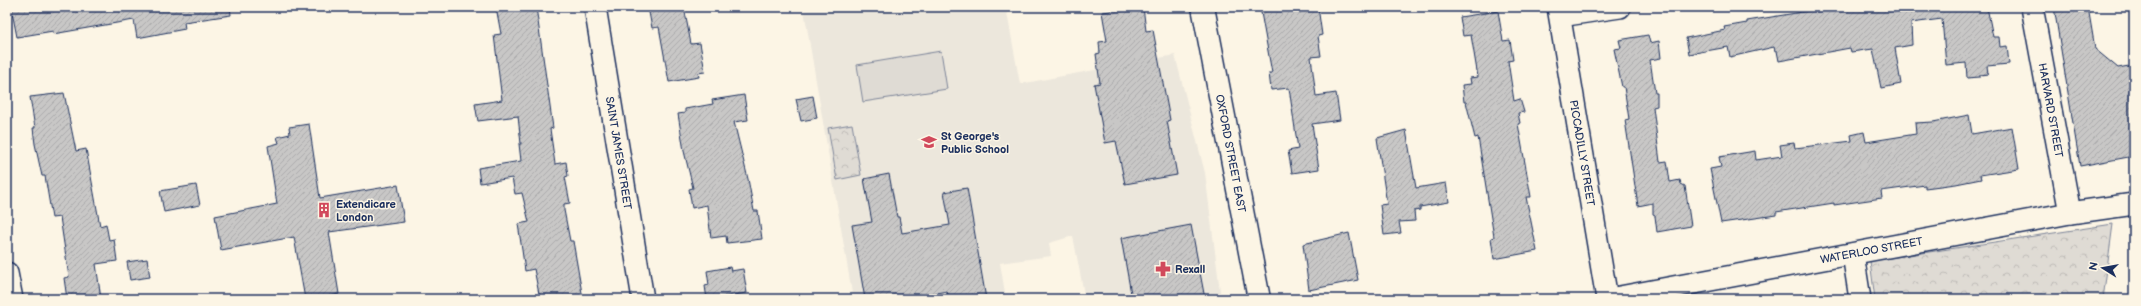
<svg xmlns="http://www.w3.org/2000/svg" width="2141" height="306" font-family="'Balsamiq Sans',sans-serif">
<defs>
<pattern id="park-crowns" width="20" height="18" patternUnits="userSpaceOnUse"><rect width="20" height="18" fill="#dfdbd4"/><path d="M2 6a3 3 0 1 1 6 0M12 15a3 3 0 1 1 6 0" fill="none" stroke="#bfbcb8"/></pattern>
<pattern id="building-hatch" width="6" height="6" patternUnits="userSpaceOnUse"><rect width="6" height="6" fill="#c8c7c6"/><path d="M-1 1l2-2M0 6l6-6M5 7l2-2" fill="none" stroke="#ababac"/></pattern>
</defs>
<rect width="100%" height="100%" fill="#fcf5e5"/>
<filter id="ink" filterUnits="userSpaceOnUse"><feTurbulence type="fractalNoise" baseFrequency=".025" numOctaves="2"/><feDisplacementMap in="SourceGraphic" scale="8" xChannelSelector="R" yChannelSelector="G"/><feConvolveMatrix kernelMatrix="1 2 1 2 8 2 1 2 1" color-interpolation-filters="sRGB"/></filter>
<g filter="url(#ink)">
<path fill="#ece7dc" d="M 823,7 L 1006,7 L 1020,84 L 1175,55 L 1205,173 L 1221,299 L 1085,299 L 1073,236 L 1049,243 L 1051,256 L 1000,263 L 1006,299 L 853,299 L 804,10 Z"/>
<g fill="url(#park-crowns)" stroke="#7d8599">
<path d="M 852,124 L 861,175 L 837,180 L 828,128 Z"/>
<path d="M 2113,224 L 2103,299 L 1875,299 L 1870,261 Z"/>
</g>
<path fill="#dfdbd4" stroke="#7d8599" d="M 941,51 L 947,89 L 863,102 L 857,65 Z"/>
<g fill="url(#building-hatch)" stroke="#1b2f5e">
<path d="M 11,7 L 230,7 L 231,15 L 184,22 L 185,29 L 137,38 L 134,20 L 53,34 L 53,31 L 17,37 Z"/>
<path d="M 496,7 L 536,7 L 553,128 L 550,129 L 555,164 L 566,162 L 568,176 L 565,177 L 570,203 L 564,204 L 564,210 L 570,241 L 573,241 L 583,299 L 540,299 L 534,269 L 525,271 L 522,250 L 518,224 L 529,222 L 522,193 L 515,194 L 512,178 L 480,183 L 478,168 L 521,161 L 519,144 L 521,144 L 518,116 L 478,121 L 475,104 L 502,100 L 494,35 L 501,34 Z"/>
<path d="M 648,7 L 684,7 L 691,44 L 700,43 L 705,72 L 698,73 L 699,77 L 669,82 L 659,27 L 652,28 Z"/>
<path d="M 1110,7 L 1143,7 L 1146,31 L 1153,30 L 1170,120 L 1167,121 L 1177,175 L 1125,184 L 1116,141 L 1105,143 L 1094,84 L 1100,83 L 1096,54 L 1100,53 L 1099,42 L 1107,41 L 1102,12 L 1111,11 Z"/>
<path d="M 1260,7 L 1318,7 L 1322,35 L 1318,36 L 1321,56 L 1311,57 L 1316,96 L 1336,93 L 1340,120 L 1312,124 L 1319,169 L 1292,173 L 1288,151 L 1298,149 L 1289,88 L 1271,90 L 1269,73 L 1272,73 Z"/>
<path d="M 1833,7 L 1835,11 L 1859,7 L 1987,7 L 1993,37 L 1999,37 L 2000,47 L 2007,46 L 2009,64 L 1987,66 L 1988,74 L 1980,75 L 1980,77 L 1967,78 L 1966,63 L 1946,65 L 1942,19 L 1911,23 L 1912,45 L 1895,48 L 1901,84 L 1881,88 L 1873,49 L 1851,52 L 1850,48 L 1779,61 L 1777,51 L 1775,51 L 1774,47 L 1730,57 L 1728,47 L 1689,54 L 1686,38 L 1725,30 L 1724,27 L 1747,23 L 1747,21 Z"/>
<path d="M 2054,7 L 2088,7 L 2095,49 L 2118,68 L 2134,65 L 2134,156 L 2080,166 Z"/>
<path d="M 1498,11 L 1503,41 L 1510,40 L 1513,60 L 1508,61 L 1514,101 L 1520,99 L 1524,112 L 1518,113 L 1520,123 L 1518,124 L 1531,197 L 1526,197 L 1537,251 L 1494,259 L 1491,238 L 1494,237 L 1478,137 L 1475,138 L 1466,102 L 1464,102 L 1462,85 L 1471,84 L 1470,78 L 1478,77 L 1471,35 L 1463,36 L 1460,17 Z"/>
<path d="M 1648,35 L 1650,43 L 1659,41 L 1661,58 L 1650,60 L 1655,93 L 1657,93 L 1657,106 L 1653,107 L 1660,162 L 1667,161 L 1670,182 L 1680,180 L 1681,184 L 1685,186 L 1691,226 L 1657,232 L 1655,216 L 1653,215 L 1653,203 L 1638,206 L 1625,120 L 1629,119 L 1624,87 L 1622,87 L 1614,49 L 1621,48 L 1619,40 Z"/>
<path d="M 64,93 L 76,151 L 86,149 L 100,226 L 106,224 L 109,240 L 114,239 L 117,261 L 96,264 L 101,299 L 67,299 L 64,278 L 69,277 L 60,217 L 52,218 L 45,176 L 42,176 L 35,144 L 33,128 L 35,128 L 30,97 Z"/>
<path d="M 744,95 L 748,120 L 734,122 L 748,179 L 754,211 L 758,211 L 762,239 L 727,243 L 726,236 L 711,238 L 707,205 L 692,208 L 689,189 L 693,188 L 684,151 L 678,114 L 685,113 L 685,109 L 713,104 L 712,100 Z"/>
<path d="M 813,96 L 817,118 L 801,121 L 796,99 Z"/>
<path d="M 1969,115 L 1972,134 L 2012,127 L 2019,169 L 1980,175 L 1981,179 L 1956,184 L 1925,188 L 1925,185 L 1881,191 L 1882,198 L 1834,205 L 1834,203 L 1776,212 L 1776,215 L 1721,223 L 1710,169 L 1721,167 L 1719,157 L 1755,151 L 1756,160 L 1782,156 L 1780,145 L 1794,143 L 1795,148 L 1852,141 L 1851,135 L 1864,132 L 1866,142 L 1916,134 L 1915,123 L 1933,122 Z"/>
<path d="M 309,124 L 320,198 L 398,185 L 404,222 L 329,232 L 339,294 L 326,297 L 326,299 L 305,299 L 294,237 L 221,250 L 215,216 L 277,204 L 268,146 L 279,143 L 277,137 L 290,134 L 289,127 Z"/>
<path d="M 1406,130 L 1416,188 L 1446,183 L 1449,202 L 1420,207 L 1420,210 L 1414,211 L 1415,221 L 1399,222 L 1401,233 L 1384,235 L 1380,205 L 1387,204 L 1377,138 Z"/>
<path d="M 889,174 L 897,217 L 899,217 L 902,233 L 950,225 L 944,192 L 967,188 L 986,299 L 949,299 L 947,291 L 915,297 L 915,299 L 865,299 L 852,225 L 872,222 L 864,179 Z"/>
<path d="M 196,185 L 200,205 L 164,212 L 160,191 Z"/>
<path d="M 1191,225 L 1205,299 L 1132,299 L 1121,238 Z"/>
<path d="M 1349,233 L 1358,280 L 1309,290 L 1303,244 Z"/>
<path d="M 147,259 L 150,277 L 130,280 L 127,262 Z"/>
<path d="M 730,267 L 731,271 L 743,269 L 747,293 L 707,299 L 705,286 L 709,285 L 707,271 Z"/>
</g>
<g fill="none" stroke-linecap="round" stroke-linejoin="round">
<g stroke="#1b2f5e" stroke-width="24">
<g id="minor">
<path id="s1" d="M 595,7 L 643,299"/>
<path id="s2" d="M 1558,7 L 1607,299"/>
<path id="s3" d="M 2032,7 L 2070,213"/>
<path d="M 1560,16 L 1620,7"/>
<path d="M 1853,254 L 1860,299"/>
<path d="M 7,273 L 12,299"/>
<path id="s4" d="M 1609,299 L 2070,213 L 2134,204"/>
</g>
</g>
<g stroke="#1b2f5e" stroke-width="25">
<g id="major">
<path id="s5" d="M 1203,7 L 1259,299"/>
</g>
</g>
<use href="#minor" stroke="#fcf5e5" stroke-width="21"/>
<use href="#major" stroke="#fcf5e5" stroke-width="22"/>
</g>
</g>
<defs>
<g id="school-bare" transform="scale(1.2)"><path d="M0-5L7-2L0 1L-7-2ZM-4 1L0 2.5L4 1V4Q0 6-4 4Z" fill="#d1495b" stroke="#fcf5e5" stroke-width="2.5" paint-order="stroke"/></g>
<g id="building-bare" transform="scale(1.2)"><path d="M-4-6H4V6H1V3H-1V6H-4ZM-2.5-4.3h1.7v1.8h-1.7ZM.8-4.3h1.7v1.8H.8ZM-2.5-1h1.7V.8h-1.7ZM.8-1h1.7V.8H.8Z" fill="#d1495b" stroke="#fcf5e5" stroke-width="2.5" paint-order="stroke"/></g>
<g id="pharmacy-bare" transform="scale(1.2)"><path d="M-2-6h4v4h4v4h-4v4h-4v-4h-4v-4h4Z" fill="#d1495b" stroke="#fcf5e5" stroke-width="2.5" paint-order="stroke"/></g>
</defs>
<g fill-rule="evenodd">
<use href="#school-bare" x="929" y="142"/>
<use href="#building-bare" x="324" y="210"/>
<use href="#pharmacy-bare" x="1163" y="269"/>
</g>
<g text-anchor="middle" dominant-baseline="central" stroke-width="3" stroke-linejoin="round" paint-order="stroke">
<g font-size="11" fill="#1b2f5e" stroke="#fcf5e5">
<text stroke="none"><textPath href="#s3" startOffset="105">HARVARD STREET</textPath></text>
<text stroke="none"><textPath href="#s1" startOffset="148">SAINT JAMES STREET</textPath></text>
<text stroke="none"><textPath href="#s5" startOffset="149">OXFORD STREET EAST</textPath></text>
<text stroke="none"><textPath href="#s2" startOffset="148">PICCADILLY STREET</textPath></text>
<text stroke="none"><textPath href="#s4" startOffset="267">WATERLOO STREET</textPath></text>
</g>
<g font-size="11" font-weight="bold" fill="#1b2f5e" stroke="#fcf5e5" text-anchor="start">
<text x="941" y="136">St George's<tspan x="941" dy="13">Public School</tspan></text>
<text x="336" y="204">Extendicare<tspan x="336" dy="13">London</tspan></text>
<text x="1175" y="269">Rexall</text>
</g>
</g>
<rect width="2141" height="306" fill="none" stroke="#fcf5e5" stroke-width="24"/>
<rect x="12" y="12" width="2117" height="282" fill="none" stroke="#1b2f5e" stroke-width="1.5" filter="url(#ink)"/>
<g transform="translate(2103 268) rotate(281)" stroke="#fcf5e5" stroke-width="3" paint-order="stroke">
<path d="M0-3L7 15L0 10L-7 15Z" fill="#1b2f5e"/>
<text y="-6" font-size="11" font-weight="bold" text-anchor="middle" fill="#1b2f5e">N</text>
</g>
</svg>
